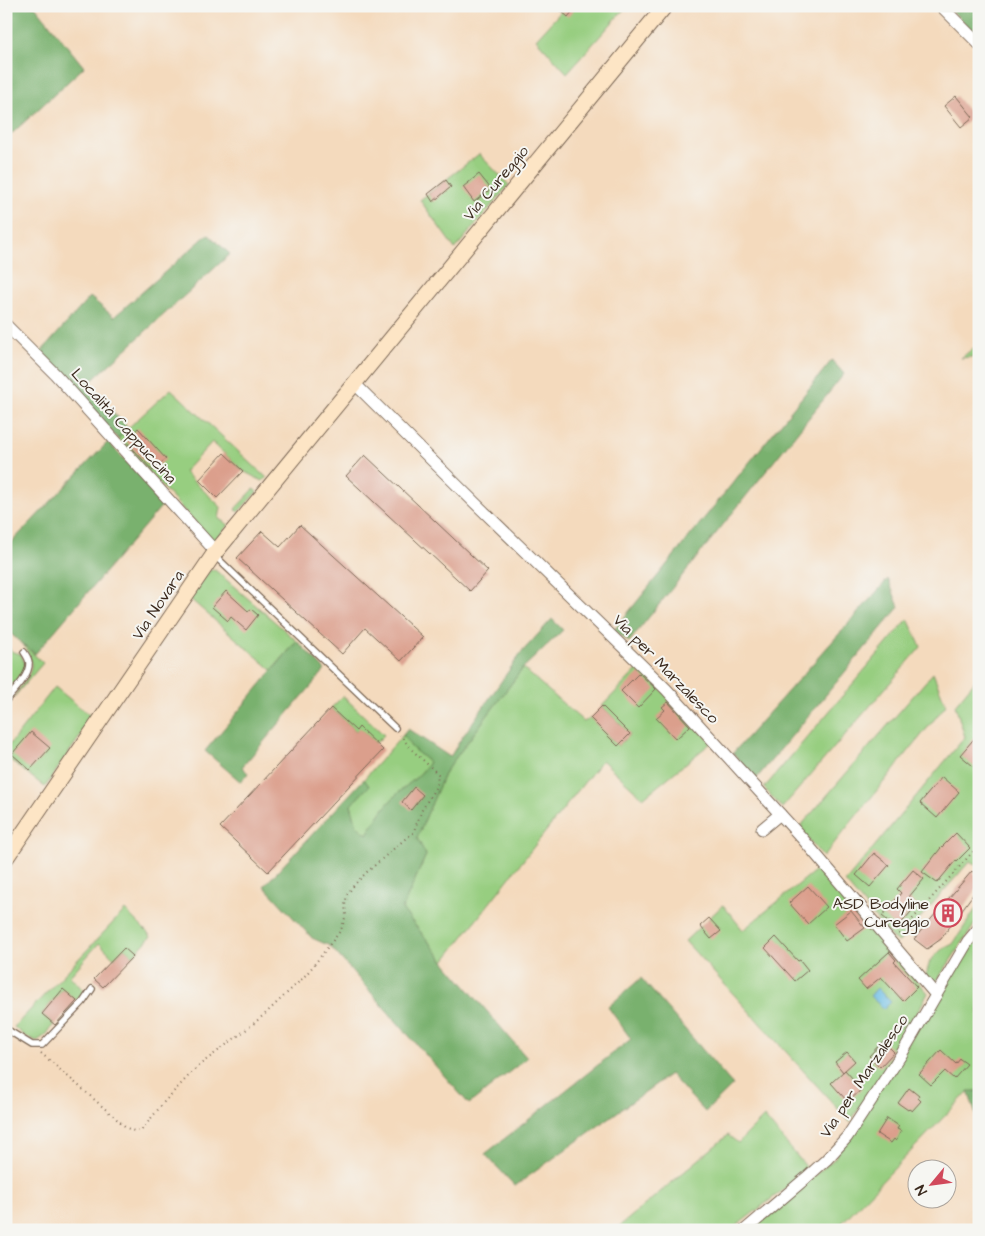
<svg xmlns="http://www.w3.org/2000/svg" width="985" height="1236" font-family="'Architects Daughter',sans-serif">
<rect width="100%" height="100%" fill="#f6f6f2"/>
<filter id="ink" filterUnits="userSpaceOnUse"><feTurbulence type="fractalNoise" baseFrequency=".02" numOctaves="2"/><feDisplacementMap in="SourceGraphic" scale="10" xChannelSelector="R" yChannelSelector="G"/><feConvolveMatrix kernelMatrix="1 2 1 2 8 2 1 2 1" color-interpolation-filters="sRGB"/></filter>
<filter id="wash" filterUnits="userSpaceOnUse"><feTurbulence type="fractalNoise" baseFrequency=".0096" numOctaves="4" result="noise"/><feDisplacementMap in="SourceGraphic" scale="20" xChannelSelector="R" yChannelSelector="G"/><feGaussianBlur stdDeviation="1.12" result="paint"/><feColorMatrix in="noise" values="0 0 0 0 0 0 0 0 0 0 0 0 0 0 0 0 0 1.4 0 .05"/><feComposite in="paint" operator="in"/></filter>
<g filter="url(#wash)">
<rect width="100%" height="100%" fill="#f4dabd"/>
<g fill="#97ce80" stroke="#697c4f">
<path d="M 566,6 L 627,6 L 567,73 L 536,39 Z"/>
<path d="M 479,154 L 509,185 L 455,249 L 420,200 Z"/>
<path d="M 979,344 L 979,356 L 961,358 Z"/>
<path d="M 171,389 L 267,478 L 262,481 L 243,471 L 212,442 L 184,472 L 221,507 L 219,519 L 229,525 L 214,543 L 118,439 L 128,428 Z"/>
<path d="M 254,489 L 257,492 L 238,512 L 235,509 Z"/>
<path d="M 210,570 L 215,570 L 297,641 L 272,670 L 189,598 Z"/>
<path d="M 908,619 L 921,647 L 782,808 L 764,788 Z"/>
<path d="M 23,644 L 43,663 L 14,697 C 27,674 40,672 23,644 Z"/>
<path d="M 6,646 L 13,652 L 21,654 C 28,669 26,672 16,684 L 8,684 L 6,685 Z"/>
<path d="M 640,667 L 712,742 L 643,798 L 602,760 L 444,961 L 402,909 L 426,855 L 417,838 L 445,772 L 523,668 L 584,722 L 590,718 L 618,746 L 630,734 L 602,706 Z"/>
<path d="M 933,673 L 946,705 L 823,857 L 799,828 Z"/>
<path d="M 979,676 L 979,867 L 970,861 L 899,942 L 892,938 L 845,882 L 965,737 L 955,705 Z"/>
<path d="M 55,687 L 93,718 L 45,787 L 6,757 L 6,749 Z"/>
<path d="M 343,696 L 384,735 L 376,743 L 359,728 L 356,731 L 331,708 Z"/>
<path d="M 403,735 L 412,748 L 429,762 C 422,775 409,783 398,793 C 385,805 376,820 367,834 L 357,826 L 351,804 L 369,786 L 364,779 Z"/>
<path d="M 821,866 L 928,993 L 893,1057 L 850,1122 L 685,941 L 723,905 L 743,930 Z"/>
<path d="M 979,904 L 979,918 L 934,985 L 926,975 L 930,961 L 941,950 L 953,944 Z"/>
<path d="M 125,910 L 151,936 L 133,956 L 124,948 L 114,958 L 99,943 L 70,976 L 83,990 C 83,995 81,998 78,1002 L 63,989 L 42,1014 L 54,1024 L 46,1035 L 37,1041 L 26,1037 L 14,1027 Z"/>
<path d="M 979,931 L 979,1091 L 968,1092 L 835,1230 L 750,1230 L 834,1159 Z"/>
<path d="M 764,1117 L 809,1170 L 731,1230 L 615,1230 L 728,1135 L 738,1143 Z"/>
</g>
<g fill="#79b16e" stroke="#5a6e46">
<path d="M 6,6 L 35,6 L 84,67 L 6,139 Z"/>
<path d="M 947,6 L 979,6 L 979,38 Z"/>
<path d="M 208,234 L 230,254 L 87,385 L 128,428 L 118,439 L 40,353 L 90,297 L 114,317 Z"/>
<path d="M 832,360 L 844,374 L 629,642 L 614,630 Z"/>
<path d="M 108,442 L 165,502 L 35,654 L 6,630 L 6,548 Z"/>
<path d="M 888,579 L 899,607 L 756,779 L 733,753 Z"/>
<path d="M 552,619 L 563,630 L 523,668 L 445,772 L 417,838 L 426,855 L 402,909 L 444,961 L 527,1058 L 469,1104 L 330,946 L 312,938 L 264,886 L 364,779 L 369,786 L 351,805 L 357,826 L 367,834 C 376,820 385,805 398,793 C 409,783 422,775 429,762 L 412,748 L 403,735 L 408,729 L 450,757 L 461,739 L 521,653 Z"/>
<path d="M 297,641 L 325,670 L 242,767 L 248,773 L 241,782 L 205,751 Z"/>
<path d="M 641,978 L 733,1085 L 705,1112 L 670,1074 L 515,1186 L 485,1154 L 631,1039 L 608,1007 Z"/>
<path d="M 968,1091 L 979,1091 L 979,1124 Z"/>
</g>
<path fill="#6abde5" stroke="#527482" d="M 877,988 L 891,1002 L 884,1009 L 870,996 Z"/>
<g id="blocks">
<g fill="#db9f8c">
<path d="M 566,6 L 577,6 L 568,17 L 561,11 Z"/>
<path d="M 956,96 L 973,117 L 961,127 L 944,106 Z"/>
<path d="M 479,174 L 491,189 L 474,202 L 463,187 Z"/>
<path d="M 446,180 L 451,187 L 433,202 L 428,194 Z"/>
<path d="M 138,428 L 166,459 L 153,471 L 125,440 Z"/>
<path d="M 224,453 L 243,471 L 217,498 L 199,480 Z"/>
<path d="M 365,455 L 488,571 L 470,591 L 346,476 Z"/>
<path d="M 300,525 L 423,637 L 401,661 L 365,628 L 342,654 L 237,558 L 262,531 L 280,547 Z"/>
<path d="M 226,591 L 248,611 L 251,609 L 258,615 L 246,630 L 231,617 L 228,621 L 212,607 Z"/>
<path d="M 639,673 L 656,689 L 638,708 L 621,691 Z"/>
<path d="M 668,702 L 690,726 L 676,739 L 656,718 L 665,710 L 662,707 Z"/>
<path d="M 602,706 L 630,734 L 618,746 L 590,718 Z"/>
<path d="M 331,708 L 356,731 L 359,727 L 383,750 L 268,872 L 220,827 Z"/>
<path d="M 31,732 L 50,748 L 30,770 L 12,754 Z"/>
<path d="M 979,733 L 979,771 L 960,755 Z"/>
<path d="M 942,777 L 959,792 L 937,818 L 920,803 Z"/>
<path d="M 414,787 L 423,795 L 411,810 L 402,802 Z"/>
<path d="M 956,833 L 970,848 L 957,861 L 956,860 L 937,883 L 922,872 L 940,849 Z"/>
<path d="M 874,853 L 889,865 L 870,887 L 856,875 Z"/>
<path d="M 913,870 L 924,879 L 908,898 L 917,905 L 897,928 L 882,916 L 901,893 L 897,889 Z"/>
<path d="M 972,871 L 979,878 L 979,886 L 941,939 L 927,949 L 914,939 Z"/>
<path d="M 808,886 L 827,907 L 808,924 L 789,903 Z"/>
<path d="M 851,911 L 865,928 L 847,941 L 834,924 Z"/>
<path d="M 709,918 L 721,931 L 711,939 L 700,926 Z"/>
<path d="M 776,937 L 798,961 L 800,960 L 808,970 L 795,981 L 765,948 Z"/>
<path d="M 124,948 L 133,956 L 103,987 L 94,979 Z"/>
<path d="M 889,952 L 896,960 L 894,962 L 917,987 L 903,1001 L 881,977 L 866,989 L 858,980 Z"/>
<path d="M 63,989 L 77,1001 L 55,1025 L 42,1014 Z"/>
<path d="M 883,1041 L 894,1052 L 880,1067 L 869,1056 Z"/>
<path d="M 941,1050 L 956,1064 L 960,1059 L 967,1064 L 954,1079 L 945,1071 L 931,1085 L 919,1074 Z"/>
<path d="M 847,1052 L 855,1061 L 843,1072 L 835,1062 Z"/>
<path d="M 845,1070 L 862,1089 L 848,1102 L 831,1083 Z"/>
<path d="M 909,1088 L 919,1096 L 918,1098 L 921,1101 L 912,1111 L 909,1109 L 908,1110 L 898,1103 Z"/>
<path d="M 887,1118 L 899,1126 L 897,1129 L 901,1131 L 896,1141 L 894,1139 L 891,1143 L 877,1134 Z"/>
</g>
</g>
</g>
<g filter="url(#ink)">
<use href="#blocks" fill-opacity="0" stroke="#7c6856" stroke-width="1"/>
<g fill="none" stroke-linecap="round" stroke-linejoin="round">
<g stroke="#7c6856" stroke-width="8">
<g id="lane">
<path d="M 214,555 L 395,728"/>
<path d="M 6,700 C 14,691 30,675 29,663 C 29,659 26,655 24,652"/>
<path d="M 6,1029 L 32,1045 L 42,1045 L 83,1002 L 92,989"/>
</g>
</g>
<g stroke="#7c6856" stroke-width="13">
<g id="street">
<path d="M 941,6 L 979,44"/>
<path d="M 6,325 L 55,374 L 216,552"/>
<path d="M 354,383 L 475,503 L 666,689 L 801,837 L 936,995 L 901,1055 L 847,1137 L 826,1160 L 806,1178 L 745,1230"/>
<path d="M 762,829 L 780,814"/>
<path d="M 936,995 L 968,941 L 979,928"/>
</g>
</g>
<g stroke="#7c6856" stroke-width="17">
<path id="secondary" d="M 6,858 L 214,554 L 665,6"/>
</g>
<g stroke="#7c6856" stroke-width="2" stroke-dasharray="1 4" stroke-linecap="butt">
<path d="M 899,934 L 902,931 L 979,845"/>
<path d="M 41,1053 L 127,1128 L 134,1131 L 141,1131 L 164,1102 L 197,1067 L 247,1029 L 265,1014 L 302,979 L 310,970 L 341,930 L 346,915 L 345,905 L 347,895 L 354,885 L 367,872 L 405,839 L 413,833 L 422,810 L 437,785 L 438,774 L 411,749 L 400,735"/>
</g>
<use href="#lane" stroke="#fff" stroke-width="5.5"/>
<use href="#street" stroke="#fff" stroke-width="11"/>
<use href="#secondary" stroke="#fde5c5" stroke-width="15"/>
</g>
</g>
<defs>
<g id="building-ring" transform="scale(1.4375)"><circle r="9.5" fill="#f6f6f2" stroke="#d1495b" stroke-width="1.5"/><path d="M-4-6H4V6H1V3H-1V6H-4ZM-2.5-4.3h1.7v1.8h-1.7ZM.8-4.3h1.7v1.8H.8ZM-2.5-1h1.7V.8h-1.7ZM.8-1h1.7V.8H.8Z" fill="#d1495b"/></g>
</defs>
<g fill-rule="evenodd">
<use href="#building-ring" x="948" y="913"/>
</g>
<g text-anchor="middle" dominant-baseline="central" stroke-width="4" stroke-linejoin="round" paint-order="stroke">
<g font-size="16" fill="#3b2a1e" stroke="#f6f6f2">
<text transform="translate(496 183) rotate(-50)">Via Cureggio</text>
<text transform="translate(124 426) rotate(48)">Località Cappuccina</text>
<text transform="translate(158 605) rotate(-56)">Via Novara</text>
<text transform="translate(666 669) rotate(46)">Via per Marzalesco</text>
<text transform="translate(864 1076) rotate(-56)">Via per Marzalesco</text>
</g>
<g font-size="16" fill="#3b2a1e" stroke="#f6f6f2" text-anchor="end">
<text x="929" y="904">ASD Bodyline<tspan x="929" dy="18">Cureggio</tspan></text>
</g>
</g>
<rect width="985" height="1236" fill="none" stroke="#f6f6f2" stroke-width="25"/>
<g transform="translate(932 1184) rotate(241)"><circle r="24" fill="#f6f6f2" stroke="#aba49d"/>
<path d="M0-4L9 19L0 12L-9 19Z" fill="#d1495b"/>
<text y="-8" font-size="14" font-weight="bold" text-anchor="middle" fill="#3b2a1e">N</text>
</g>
</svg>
